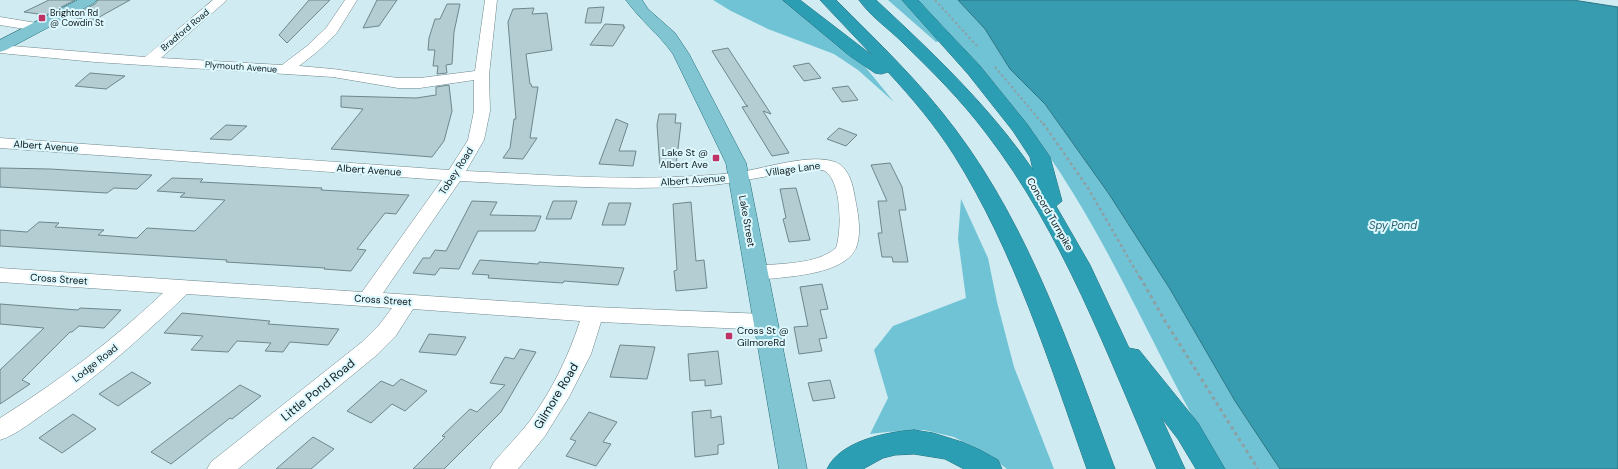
<svg xmlns="http://www.w3.org/2000/svg" width="1618" height="469" font-family="'DM Sans',sans-serif">
<rect width="100%" height="100%" fill="#d0ebf1"/>
<g fill="#70c3d5">
<path d="M 713,0 L 785,0 L 862,63 L 894,102 L 858,70 L 834,54 L 768,29 L 731,11 Z"/>
<path d="M 888,0 L 904,0 L 940,41 L 936,42 Z"/>
<path d="M 918,0 L 958,0 L 985,29 L 1010,69 L 1045,104 L 1109,194 L 1170,289 L 1235,401 L 1280,469 L 1223,469 C 1168,380 1128,282 1073,193 C 1030,122 976,59 918,0 Z"/>
<path d="M 961,199 L 988,258 L 997,302 L 1014,367 L 1054,469 L 1007,469 L 991,457 L 954,437 L 924,430 L 887,432 L 870,434 L 888,398 L 874,350 L 893,326 L 966,298 L 958,239 Z"/>
</g>
<path fill="#379cb0" stroke="#2b7584" d="M 958,0 L 1573,0 L 1618,7 L 1618,469 L 1280,469 L 1235,401 L 1170,289 L 1109,194 L 1045,104 L 1010,69 L 985,29 Z"/>
<g fill="#b3cdd3" stroke="#6e878c">
<path d="M 49,0 L 75,0 L 46,15 L 24,12 Z"/>
<path d="M 98,0 L 130,0 L 94,20 L 70,17 L 95,4 Z"/>
<path d="M 309,0 L 330,0 L 287,43 L 279,35 Z"/>
<path d="M 377,0 L 397,0 L 379,26 L 363,28 Z"/>
<path d="M 447,4 L 460,4 L 454,32 L 452,64 L 446,65 L 447,73 L 437,74 L 438,66 L 433,66 L 435,50 L 428,50 L 429,38 L 435,19 L 440,19 Z"/>
<path d="M 604,7 L 601,23 L 585,23 L 588,8 Z"/>
<path d="M 534,8 L 532,14 L 547,13 L 552,50 L 526,54 L 530,84 L 531,84 L 532,87 L 538,87 L 530,138 L 537,138 L 523,159 L 503,158 L 510,148 L 514,119 L 516,119 L 508,22 L 513,9 Z"/>
<path d="M 605,24 L 624,25 L 623,27 L 625,27 L 613,46 L 590,45 Z"/>
<path d="M 728,48 L 771,114 L 763,111 L 789,153 L 772,156 L 742,107 L 748,106 L 746,105 L 712,51 Z"/>
<path d="M 809,63 L 821,78 L 804,81 L 793,66 Z"/>
<path d="M 90,73 L 125,76 L 106,89 L 75,86 Z"/>
<path d="M 449,85 L 452,111 L 444,141 L 432,157 L 331,149 L 363,109 L 341,107 L 341,96 L 416,98 L 436,95 L 436,87 Z"/>
<path d="M 848,86 L 858,100 L 842,102 L 832,88 Z"/>
<path d="M 659,114 L 676,114 L 675,123 L 681,123 L 676,166 L 660,168 L 657,125 Z"/>
<path d="M 616,119 L 628,124 L 619,151 L 636,151 L 633,166 L 599,164 Z"/>
<path d="M 226,125 L 247,126 L 231,140 L 210,139 Z"/>
<path d="M 839,128 L 857,135 L 846,146 L 827,139 Z"/>
<path d="M 890,163 L 902,187 L 906,210 L 899,210 L 908,262 L 893,262 L 892,257 L 882,257 L 878,233 L 882,233 L 878,201 L 887,201 L 871,165 Z"/>
<path d="M 0,168 L 50,169 L 152,175 L 137,189 L 114,188 L 107,193 L 0,187 Z"/>
<path d="M 172,178 L 203,179 L 200,182 L 322,188 L 321,190 L 409,195 L 396,214 L 385,213 L 357,249 L 366,250 L 351,271 L 324,269 L 325,268 L 226,262 L 227,260 L 0,246 L 0,230 L 27,232 L 39,222 L 59,223 L 55,227 L 104,230 L 98,235 L 137,238 L 147,228 L 195,231 L 225,200 L 180,197 L 185,193 L 157,191 Z"/>
<path d="M 796,188 L 810,240 L 789,242 L 783,219 L 786,218 L 780,189 Z"/>
<path d="M 472,201 L 497,202 L 490,215 L 541,216 L 535,231 L 478,231 L 459,269 L 440,268 L 435,275 L 413,273 L 423,258 L 430,258 L 435,250 L 446,251 Z"/>
<path d="M 553,201 L 577,201 L 571,219 L 546,219 Z"/>
<path d="M 691,202 L 696,261 L 704,260 L 707,288 L 676,291 L 674,271 L 677,270 L 673,204 Z"/>
<path d="M 609,203 L 631,203 L 625,225 L 602,225 Z"/>
<path d="M 480,260 L 538,264 L 539,262 L 624,268 L 618,285 L 564,281 L 563,283 L 488,278 L 489,275 L 472,274 Z"/>
<path d="M 822,284 L 828,309 L 820,310 L 827,338 L 819,339 L 822,351 L 799,354 L 794,327 L 808,326 L 800,287 Z"/>
<path d="M 0,304 L 78,310 L 80,308 L 121,310 L 104,328 L 79,326 L 72,332 L 70,332 L 22,380 L 30,384 L 0,404 L 0,370 L 44,328 L 0,324 Z"/>
<path d="M 182,313 L 270,321 L 268,324 L 339,329 L 328,345 L 290,342 L 283,352 L 265,351 L 271,343 L 237,341 L 228,352 L 191,350 L 203,336 L 164,333 Z"/>
<path d="M 429,334 L 466,337 L 456,355 L 419,352 Z"/>
<path d="M 620,345 L 655,347 L 647,379 L 610,377 Z"/>
<path d="M 520,349 L 536,352 L 501,412 L 444,469 L 413,469 L 445,437 L 442,436 L 470,409 L 477,412 L 505,385 L 490,383 L 505,357 L 514,359 Z"/>
<path d="M 718,351 L 722,384 L 705,386 L 705,380 L 690,381 L 688,354 Z"/>
<path d="M 132,372 L 151,383 L 118,406 L 99,394 Z"/>
<path d="M 401,379 L 427,391 L 405,411 L 392,404 L 371,423 L 347,411 L 381,381 L 393,386 Z"/>
<path d="M 830,380 L 835,398 L 813,401 L 808,383 Z"/>
<path d="M 240,385 L 261,396 L 232,419 L 230,418 L 171,464 L 151,452 Z"/>
<path d="M 711,410 L 711,418 L 721,416 L 724,444 L 718,445 L 718,454 L 695,457 L 692,412 Z"/>
<path d="M 589,412 L 617,422 L 603,442 L 611,444 L 596,466 L 566,456 L 576,441 L 570,439 Z"/>
<path d="M 73,414 L 96,429 L 62,453 L 39,438 Z"/>
<path d="M 313,437 L 334,449 L 311,469 L 276,469 Z"/>
</g>
<g fill="none" stroke-linecap="round" stroke-linejoin="round">
<g stroke="#6f878d" stroke-width="1">
<g id="minor">
<path d="M 213,0 L 227,0 L 161,58 L 282,65 L 307,46 L 326,28 L 345,0 L 357,0 L 336,34 L 317,52 L 299,66 L 333,69 L 398,78 L 420,78 L 475,71 L 485,0 L 497,0 L 489,75 L 490,111 L 484,140 L 466,171 C 535,174 605,180 674,177 C 696,176 718,175 740,172 C 766,168 811,153 835,162 C 849,167 853,185 855,198 C 858,213 862,233 856,248 C 844,276 782,277 756,280 L 749,278 L 746,273 L 749,268 L 756,266 C 781,263 816,265 836,248 C 842,231 842,178 823,170 C 782,170 741,184 700,186 C 620,191 539,185 460,181 L 383,293 L 593,307 L 765,314 L 773,317 L 776,322 L 773,327 L 765,330 L 601,322 L 591,354 L 569,397 L 545,436 L 518,469 L 490,469 L 494,462 C 506,448 518,436 529,422 C 552,390 568,358 580,321 L 413,309 L 395,337 L 378,354 L 238,469 L 207,469 L 211,462 L 362,342 L 379,325 L 392,308 L 187,294 C 143,336 99,376 49,410 C 34,420 18,434 0,440 L 0,418 C 59,381 113,340 163,293 L 0,282 L 0,268 L 362,292 L 442,180 L 0,148 L 0,138 L 449,170 L 468,140 L 474,111 L 474,80 L 420,88 L 398,88 L 333,77 L 95,62 L 0,53 L 0,45 L 145,57 Z"/>
<path d="M 0,17 L 37,23 L 42,24 L 44,27 L 42,30 L 37,31 L 0,25 Z"/>
</g>
</g>
<g stroke="#22707e" stroke-width="1">
<g id="major">
<path d="M 78,0 L 97,0 L 94,3 L 6,50 L 0,52 L 0,40 Z"/>
<path d="M 626,0 L 642,0 L 648,9 L 675,33 L 689,54 L 746,163 L 807,469 L 779,469 L 726,163 L 673,54 C 659,34 640,20 626,0 Z"/>
</g>
</g>
<g stroke="#22707e" stroke-width="1">
<g id="highway">
<path d="M 783,0 L 800,0 L 873,56 L 820,0 L 836,0 C 877,41 920,82 955,129 C 1031,230 1071,352 1115,469 L 1087,469 C 1049,362 1015,252 954,155 C 935,125 912,98 888,72 L 881,74 L 875,73 L 850,56 Z"/>
<path d="M 859,0 L 876,0 C 933,53 989,106 1033,170 L 1030,157 L 1013,131 L 968,74 L 902,0 L 918,0 L 980,66 L 1027,124 L 1050,157 L 1062,201 L 1056,206 L 1090,265 L 1129,348 L 1139,350 L 1198,423 L 1225,469 L 1196,469 L 1178,439 L 1161,417 L 1185,469 L 1157,469 C 1107,354 1063,233 986,133 C 961,100 932,71 902,42 C 889,29 870,16 859,0 Z"/>
<path d="M 914,430 L 933,433 L 962,442 L 980,450 L 998,460 L 1002,469 L 964,469 L 945,459 L 914,454 L 895,455 L 883,458 L 863,469 L 827,469 C 840,441 886,432 914,430 Z"/>
</g>
</g>
<g stroke="#8ca1a6" stroke-width="2" stroke-dasharray="2.5 2.5" stroke-linecap="butt">
<path d="M 935,0 L 977,46"/>
<path d="M 995,67 L 1043,124"/>
</g>
<path stroke="#8ca1a6" stroke-width="2.5" stroke-dasharray="3 3" stroke-linecap="butt" d="M 1043,123 L 1088,188 L 1140,278"/>
<path stroke="#8ca1a6" stroke-width="3" stroke-dasharray="3.5 3.5" stroke-linecap="butt" d="M 1140,277 L 1165,321 L 1258,469"/>
<use href="#minor" fill="#fff" fill-rule="evenodd"/>
<use href="#major" fill="#80c5d1" fill-rule="evenodd"/>
<use href="#highway" fill="#2c9eb3" fill-rule="evenodd"/>
</g>
<g fill="#be3266" stroke="#ddf8fe" stroke-width="1.5">
<rect x="38" y="14" width="8" height="8" rx="2"/>
<rect x="712" y="154" width="8" height="8" rx="2"/>
<rect x="725" y="332" width="8" height="8" rx="2"/>
</g>
<g text-anchor="middle" dominant-baseline="central" stroke-width="4" stroke-linejoin="round" paint-order="stroke">
<g font-size="9" fill="#101a1c" stroke="#ddf8fe" text-anchor="start">
<text x="50" y="13">Brighton Rd<tspan x="50" dy="10">@ Cowdin St</tspan></text>
</g>
<g font-size="9" fill="#101a1c" stroke="#ddf8fe">
<text transform="translate(185 30) rotate(-40)">Bradford Road</text>
<text transform="translate(241 67) rotate(4)">Plymouth Avenue</text>
</g>
<g font-size="10" fill="#101a1c" stroke="#ddf8fe">
<text transform="translate(46 146) rotate(4)">Albert Avenue</text>
<text transform="translate(793 169) rotate(-8)">Village Lane</text>
<text transform="translate(369 170) rotate(4)">Albert Avenue</text>
<text transform="translate(456 171) rotate(-57)">Tobey Road</text>
<text transform="translate(693 180) rotate(-4)">Albert Avenue</text>
<text transform="translate(1050 214) rotate(60)">Concord Turnpike</text>
<text transform="translate(747 221) rotate(80)">Lake Street</text>
<text transform="translate(59 279) rotate(4)">Cross Street</text>
<text transform="translate(383 300) rotate(4)">Cross Street</text>
<text transform="translate(95 363) rotate(-38)">Lodge Road</text>
</g>
<g font-size="10" fill="#101a1c" stroke="#ddf8fe" text-anchor="end">
<text x="708" y="152">Lake St @<tspan x="708" dy="12">Albert Ave</tspan></text>
<text x="737" y="330" text-anchor="start">Cross St @<tspan x="737" dy="12">GilmoreRd</tspan></text>
</g>
<g font-size="11" font-style="italic" fill="#275d68" stroke="#ddf8fe">
<text x="1393" y="225">Spy Pond</text>
</g>
<g font-size="12" fill="#101a1c" stroke="#ddf8fe">
<text transform="translate(318 390) rotate(-39)">Little Pond Road</text>
<text transform="translate(556 396) rotate(-59)">Gilmore Road</text>
</g>
</g>
</svg>
